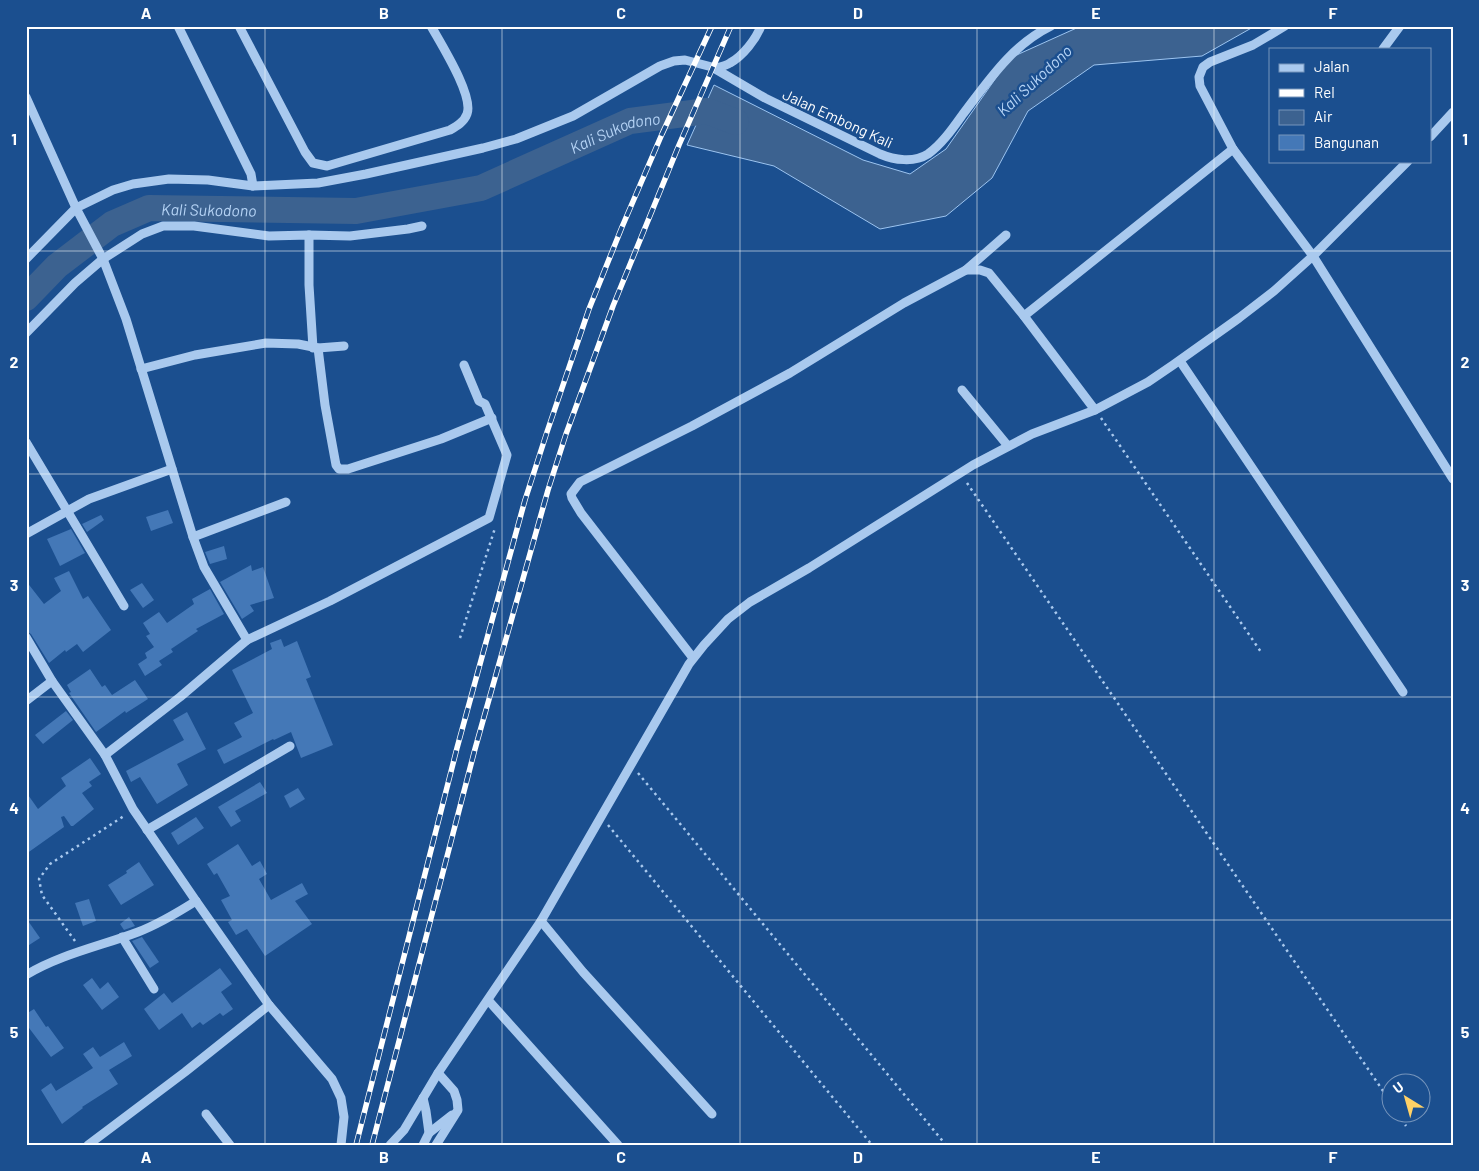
<svg xmlns="http://www.w3.org/2000/svg" width="1479" height="1171" font-family="Barlow,sans-serif">
<rect width="100%" height="100%" fill="#1b4f8f"/>
<path fill="#3c6290" stroke="#9cc4f0" d="M 1081,26 L 1255,26 L 1202,56 L 1094,65 L 1028,111 L 992,178 L 946,216 L 880,229 L 774,166 L 687,145 L 714,85 L 863,160 L 910,174 L 946,149 L 1010,58 Z"/>
<g fill="none" stroke-linecap="round" stroke-linejoin="round">
<path stroke="#3c6290" stroke-width="26" id="s1" d="M 26,298 L 57,266 L 112,224 L 149,208 L 356,211 L 481,188 L 630,121 L 707,111 L 736,122"/>
</g>
<g fill="#4478b7">
<path d="M 168,510 L 173,523 L 151,531 L 146,517 Z"/>
<path d="M 101,515 L 104,520 L 87,532 L 82,524 Z"/>
<path d="M 71,529 L 85,553 L 60,566 L 47,539 Z"/>
<path d="M 224,546 L 227,559 L 210,564 L 205,552 Z"/>
<path d="M 251,565 L 252,571 L 263,567 L 274,598 L 250,605 L 254,611 L 242,619 L 220,582 Z"/>
<path d="M 69,571 L 83,599 L 88,596 L 111,630 L 83,652 L 77,644 L 66,652 L 65,650 L 49,663 L 31,634 L 26,631 L 26,581 L 44,604 L 61,591 L 54,578 Z"/>
<path d="M 142,583 L 154,600 L 143,608 L 130,590 Z"/>
<path d="M 210,589 L 224,614 L 196,629 L 198,631 L 171,649 L 173,652 L 159,661 L 162,665 L 145,676 L 138,664 L 147,658 L 145,653 L 154,647 L 146,636 L 150,634 L 143,623 L 159,612 L 167,623 L 194,604 L 192,599 Z"/>
<path d="M 281,639 L 284,647 L 297,641 L 311,677 L 306,679 L 333,745 L 301,758 L 291,732 L 274,740 L 273,739 L 224,764 L 217,750 L 242,737 L 234,723 L 253,713 L 232,670 L 272,649 L 270,643 Z"/>
<path d="M 90,669 L 102,687 L 105,685 L 112,695 L 135,680 L 148,699 L 126,713 L 125,711 L 96,732 L 69,693 L 71,692 L 67,685 Z"/>
<path d="M 66,711 L 73,720 L 43,744 L 35,735 Z"/>
<path d="M 187,712 L 206,749 L 177,764 L 188,785 L 157,804 L 140,777 L 131,782 L 126,771 L 184,740 L 173,720 Z"/>
<path d="M 90,758 L 101,774 L 89,782 L 92,786 L 82,793 L 94,809 L 73,826 L 71,826 L 64,816 L 61,817 L 64,827 L 26,854 L 26,792 L 38,809 L 66,786 L 61,778 Z"/>
<path d="M 260,782 L 267,793 L 235,811 L 241,821 L 231,827 L 218,807 Z"/>
<path d="M 298,788 L 305,799 L 290,808 L 284,796 Z"/>
<path d="M 196,817 L 204,828 L 178,845 L 171,833 Z"/>
<path d="M 238,844 L 252,866 L 260,861 L 267,874 L 259,879 L 271,900 L 302,883 L 308,894 L 295,901 L 312,924 L 265,956 L 247,929 L 236,935 L 228,922 L 232,920 L 221,900 L 230,896 L 217,873 L 214,875 L 207,864 Z"/>
<path d="M 139,862 L 154,885 L 121,905 L 108,885 L 127,873 L 126,871 Z"/>
<path d="M 89,899 L 96,921 L 83,926 L 75,903 Z"/>
<path d="M 129,917 L 135,926 L 124,930 L 120,924 Z"/>
<path d="M 26,918 L 40,938 L 26,947 Z"/>
<path d="M 142,937 L 159,962 L 150,968 L 132,941 Z"/>
<path d="M 220,968 L 232,984 L 221,992 L 233,1009 L 223,1016 L 220,1013 L 203,1025 L 200,1022 L 192,1028 L 182,1013 L 159,1030 L 144,1009 L 164,993 L 172,1003 Z"/>
<path d="M 92,978 L 100,989 L 108,982 L 119,997 L 102,1010 L 83,985 Z"/>
<path d="M 34,1009 L 46,1027 L 48,1026 L 64,1048 L 51,1057 L 26,1024 L 26,1014 Z"/>
<path d="M 124,1042 L 132,1056 L 109,1070 L 118,1084 L 82,1107 L 83,1108 L 62,1124 L 41,1090 L 51,1083 L 56,1091 L 93,1068 L 83,1054 L 93,1047 L 100,1057 Z"/>
</g>
<g fill="none" stroke-linecap="round" stroke-linejoin="round">
<g stroke="#a9c9ee" stroke-width="2.5" stroke-dasharray="2.5 4" stroke-linecap="butt">
<path d="M 1101,418 L 1261,652"/>
<path d="M 967,483 L 1392,1104"/>
<path d="M 460,638 L 495,528"/>
<path d="M 638,773 L 946,1145"/>
<path d="M 608,825 L 872,1145"/>
<path d="M 75,941 L 42,895 L 39,879 L 50,864 L 124,816"/>
<path d="M 1398,1114 L 1406,1126"/>
</g>
<g stroke="#a9c9ee" stroke-width="9">
<path d="M 178,26 L 251,174 L 253,186"/>
<path d="M 239,26 L 305,152 L 313,163 L 327,166 L 450,130 C 457,126 464,122 467,114 C 474,96 441,44 431,26"/>
<path d="M 1285,26 L 1253,45 L 1210,62 L 1203,67 L 1199,77 L 1200,86 L 1233,149 L 1313,256 L 1453,479"/>
<path d="M 1383,49 L 1400,26"/>
<path d="M 715,68 C 720,67 726,66 730,63 C 743,56 756,39 761,26"/>
<path d="M 26,97 L 76,208 L 103,259 L 126,319 L 193,537 L 204,567 L 247,640"/>
<path d="M 1430,137 L 1453,112"/>
<path d="M 309,235 L 309,285 L 313,348"/>
<path d="M 26,259 L 76,208 L 113,190 L 133,184 L 169,179 L 208,180 L 253,186 L 318,183 L 366,174 L 483,148 L 516,139 L 573,116 L 660,66 L 674,61 L 685,60 L 712,67 L 765,98 L 880,154 C 894,160 914,163 928,154 C 942,144 953,128 963,114 C 989,80 1012,45 1051,26"/>
<path d="M 966,270 L 1006,235"/>
<path d="M 1024,316 L 1233,149"/>
<path d="M 26,333 L 75,283 L 103,259 L 142,234 L 163,226 L 194,226 L 269,236 L 309,235 L 350,236 L 408,229 L 422,226"/>
<path d="M 318,348 L 325,405 L 336,465 L 339,469 L 348,469 L 441,439 L 492,418"/>
<path d="M 1180,361 L 1403,692"/>
<path d="M 141,369 L 195,355 L 266,343 L 298,344 L 318,348 L 344,346"/>
<path d="M 962,390 L 1008,446"/>
<path d="M 26,442 L 124,606"/>
<path d="M 26,534 L 89,499 L 172,469"/>
<path d="M 193,537 L 286,502"/>
<path d="M 26,637 L 52,681 L 105,755 L 133,809 L 196,901 L 269,1005 L 332,1079 L 341,1098 L 344,1117 L 341,1145"/>
<path d="M 693,658 L 581,513 L 572,498 L 571,494 L 580,482 L 692,426 L 790,373 L 904,303 L 966,270 L 980,270 L 989,273 L 1024,316 L 1095,410"/>
<path d="M 26,701 L 52,681"/>
<path d="M 105,755 L 180,697 L 247,640 L 330,601 L 489,518 L 507,455 L 485,404 L 479,401 L 464,365"/>
<path d="M 147,830 L 290,746"/>
<path d="M 541,921 L 583,972 L 712,1114"/>
<path d="M 122,937 L 154,989"/>
<path d="M 26,975 C 61,954 101,946 138,932 C 159,924 177,913 196,901"/>
<path d="M 488,1000 L 618,1145"/>
<path d="M 423,1098 L 426,1111 L 429,1133 L 423,1145"/>
<path d="M 206,1114 L 230,1145"/>
<path d="M 429,1133 L 452,1115"/>
<path d="M 88,1145 L 185,1072 L 269,1005"/>
<path d="M 390,1145 L 404,1130 L 438,1073 L 541,921 L 689,664 L 704,645 L 728,619 L 750,602 L 809,568 L 973,465 L 1032,434 L 1095,410 L 1148,382 L 1173,365 L 1239,318 L 1274,291 L 1313,256 L 1408,161"/>
<path d="M 436,1145 L 458,1110 L 457,1100 L 454,1091 L 438,1073"/>
</g>
<g stroke="#fff" stroke-width="5.5">
<g id="rail">
<path d="M 356,1145 L 457,748 L 525,500 L 547,432 L 589,309 L 622,227 L 662,134 L 712,26"/>
<path d="M 372,1145 L 475,749 L 548,490 L 566,434 L 613,306 L 679,145 L 731,26"/>
</g>
</g>
<use href="#rail" stroke="#1b4f8f" stroke-width="4" stroke-dasharray="11" stroke-linecap="butt"/>
</g>
<path fill="none" stroke="#fff" stroke-width="1" stroke-opacity="0.55" d="M 265,26 L 265,1145M 502,26 L 502,1145M 740,26 L 740,1145M 977,26 L 977,1145M 1214,26 L 1214,1145M 26,251 L 1453,251M 26,474 L 1453,474M 26,697 L 1453,697M 26,920 L 1453,920"/>
<g text-anchor="middle" dominant-baseline="central" stroke-width="5" stroke-linejoin="round" paint-order="stroke">
<g font-size="15" fill="#fff" stroke="#1b4f8f">
<text transform="translate(838 118) rotate(25)">Jalan Embong Kali</text>
</g>
<g font-size="16" font-style="italic" fill="#b5d3f5" stroke="#1b4f8f">
<text transform="translate(1034 80) rotate(-43)">Kali Sukodono</text>
<text stroke="none"><textPath href="#s1" startOffset="634">Kali Sukodono</textPath></text>
<text stroke="none"><textPath href="#s1" startOffset="214">Kali Sukodono</textPath></text>
</g>
</g>
<rect width="1479" height="1171" fill="none" stroke="#1b4f8f" stroke-width="55"/>
<rect x="1269" y="48" width="162" height="115" fill="#1b4f8f" stroke="#7695bc"/>
<rect x="1279" y="64" width="25" height="8" fill="#a9c9ee" stroke="#7695bc"/>
<text x="1314" y="72" font-size="15" fill="#ffffff">Jalan</text>
<rect x="1279" y="89" width="25" height="8" fill="#ffffff" stroke="#7695bc"/>
<text x="1314" y="98" font-size="15" fill="#ffffff">Rel</text>
<rect x="1279" y="110" width="25" height="15" fill="#3c6290" stroke="#7695bc"/>
<text x="1314" y="122" font-size="15" fill="#ffffff">Air</text>
<rect x="1279" y="135" width="25" height="15" fill="#4478b7" stroke="#7695bc"/>
<text x="1314" y="148" font-size="15" fill="#ffffff">Bangunan</text>
<g transform="translate(1406 1098) rotate(323)"><circle r="24" fill="#1b4f8f" stroke="#7695bc"/>
<path d="M0-4L9 19L0 12L-9 19Z" fill="#ffd166"/>
<text y="-8" font-size="14" font-weight="bold" text-anchor="middle" fill="#ffffff">U</text>
</g>
<rect x="28" y="28" width="1424" height="1116" fill="none" stroke="#fff" stroke-width="2"/>
<g font-size="16" text-anchor="middle" font-weight="bold" fill="#fff">
<text x="146" y="19">A</text>
<text x="384" y="19">B</text>
<text x="621" y="19">C</text>
<text x="858" y="19">D</text>
<text x="1096" y="19">E</text>
<text x="1333" y="19">F</text>
<text x="14" y="145">1</text>
<text x="1465" y="145">1</text>
<text x="14" y="368">2</text>
<text x="1465" y="368">2</text>
<text x="14" y="591">3</text>
<text x="1465" y="591">3</text>
<text x="14" y="814">4</text>
<text x="1465" y="814">4</text>
<text x="14" y="1038">5</text>
<text x="1465" y="1038">5</text>
<text x="146" y="1163">A</text>
<text x="384" y="1163">B</text>
<text x="621" y="1163">C</text>
<text x="858" y="1163">D</text>
<text x="1096" y="1163">E</text>
<text x="1333" y="1163">F</text>
</g>
</svg>
